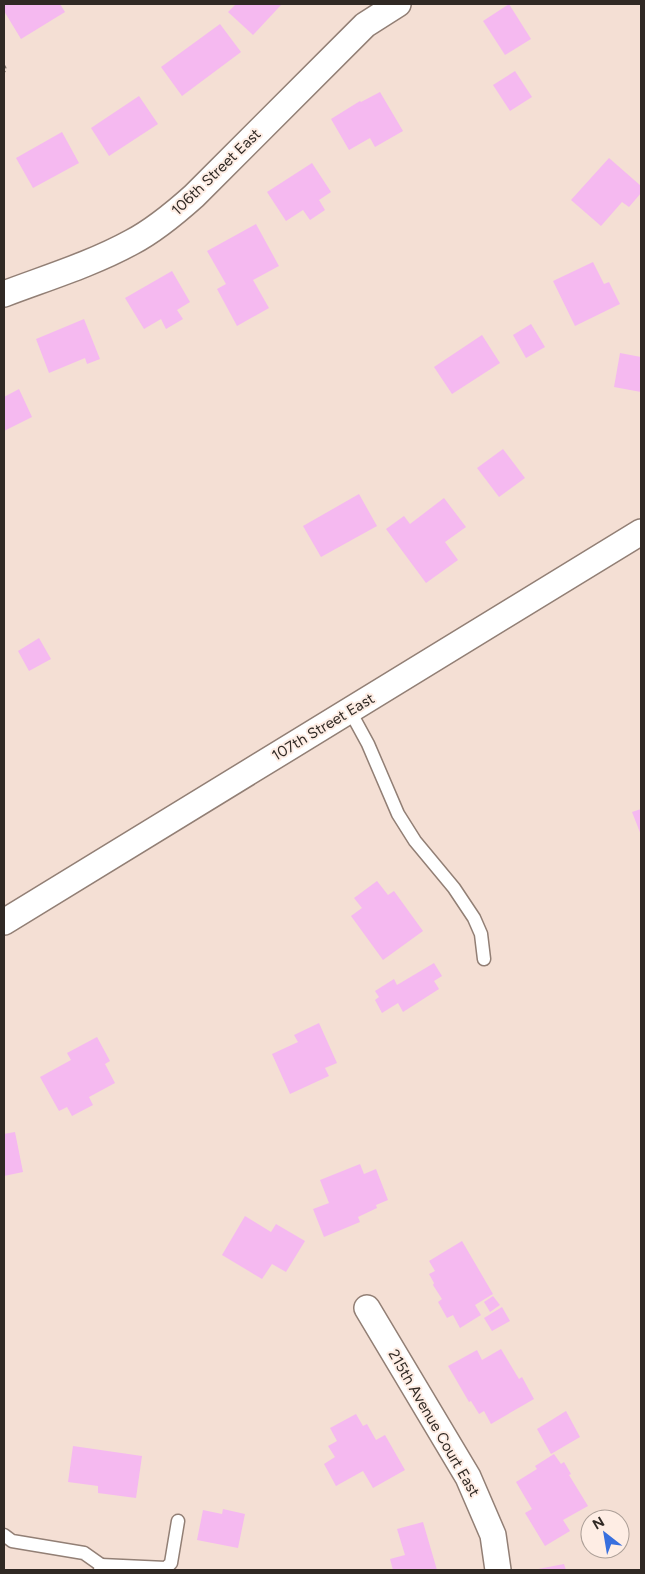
<svg xmlns="http://www.w3.org/2000/svg" width="645" height="1574" font-family="Figtree,sans-serif">
<rect width="100%" height="100%" fill="#f4dfd4"/>
<g fill="#f5b9f0">
<path d="M 4,4 L 60,4 L 65,12 L 21,39 L 4,11 Z"/>
<path d="M 236,4 L 282,4 L 253,35 L 228,12 Z"/>
<path d="M 509,4 L 531,39 L 505,55 L 483,21 Z"/>
<path d="M 220,24 L 241,52 L 182,96 L 161,67 Z"/>
<path d="M 515,71 L 532,97 L 510,111 L 493,85 Z"/>
<path d="M 380,92 L 403,131 L 375,147 L 370,138 L 349,150 L 331,119 L 360,101 L 361,102 Z"/>
<path d="M 139,96 L 158,124 L 109,156 L 91,128 Z"/>
<path d="M 62,132 L 79,163 L 33,188 L 16,158 Z"/>
<path d="M 609,158 L 641,186 L 641,193 L 629,207 L 622,202 L 601,226 L 571,200 Z"/>
<path d="M 312,163 L 331,192 L 319,200 L 325,210 L 310,220 L 303,210 L 286,221 L 267,192 Z"/>
<path d="M 256,224 L 279,266 L 253,280 L 269,308 L 237,326 L 217,289 L 226,284 L 207,251 Z"/>
<path d="M 593,262 L 604,284 L 609,282 L 620,304 L 575,326 L 553,281 Z"/>
<path d="M 172,271 L 190,302 L 177,310 L 183,319 L 166,329 L 161,319 L 144,329 L 125,298 Z"/>
<path d="M 84,319 L 100,359 L 87,364 L 85,358 L 49,373 L 36,339 Z"/>
<path d="M 531,324 L 545,347 L 526,358 L 513,335 Z"/>
<path d="M 482,335 L 500,363 L 452,394 L 434,367 Z"/>
<path d="M 620,353 L 641,357 L 641,392 L 614,387 Z"/>
<path d="M 19,389 L 32,417 L 4,431 L 4,397 Z"/>
<path d="M 503,449 L 525,478 L 499,497 L 477,468 Z"/>
<path d="M 359,494 L 377,526 L 321,557 L 303,526 Z"/>
<path d="M 444,498 L 466,527 L 445,542 L 458,560 L 426,583 L 386,529 L 404,516 L 410,524 Z"/>
<path d="M 39,638 L 51,659 L 29,671 L 18,651 Z"/>
<path d="M 641,809 L 641,835 L 632,812 Z"/>
<path d="M 377,881 L 388,895 L 394,891 L 423,931 L 383,960 L 351,916 L 362,908 L 354,898 Z"/>
<path d="M 434,963 L 442,976 L 434,981 L 439,989 L 403,1012 L 398,1003 L 382,1013 L 375,1000 L 379,997 L 375,991 L 394,979 L 397,985 Z"/>
<path d="M 319,1023 L 337,1063 L 325,1068 L 329,1076 L 290,1094 L 272,1054 L 298,1042 L 294,1035 Z"/>
<path d="M 97,1037 L 110,1061 L 105,1064 L 115,1083 L 89,1097 L 93,1105 L 72,1116 L 67,1107 L 59,1111 L 40,1077 L 71,1060 L 67,1053 Z"/>
<path d="M 15,1132 L 23,1172 L 4,1176 L 4,1134 Z"/>
<path d="M 360,1164 L 364,1174 L 376,1169 L 388,1200 L 376,1205 L 377,1208 L 358,1217 L 360,1222 L 324,1237 L 313,1209 L 329,1203 L 320,1180 Z"/>
<path d="M 245,1216 L 271,1232 L 276,1224 L 305,1241 L 286,1272 L 272,1264 L 262,1279 L 222,1255 Z"/>
<path d="M 462,1241 L 493,1294 L 475,1305 L 481,1315 L 460,1328 L 453,1315 L 447,1318 L 438,1302 L 442,1299 L 433,1285 L 434,1283 L 429,1274 L 435,1271 L 429,1261 Z"/>
<path d="M 493,1296 L 500,1305 L 490,1312 L 484,1302 Z"/>
<path d="M 502,1307 L 510,1321 L 492,1331 L 484,1318 Z"/>
<path d="M 501,1349 L 519,1379 L 522,1377 L 534,1399 L 491,1424 L 484,1411 L 479,1414 L 471,1401 L 469,1402 L 448,1366 L 477,1350 L 482,1360 Z"/>
<path d="M 566,1411 L 580,1437 L 551,1454 L 537,1429 Z"/>
<path d="M 356,1414 L 363,1426 L 367,1424 L 376,1440 L 385,1435 L 405,1470 L 373,1488 L 363,1471 L 336,1486 L 324,1464 L 335,1457 L 328,1446 L 337,1441 L 330,1428 Z"/>
<path d="M 73,1446 L 142,1456 L 136,1498 L 98,1493 L 98,1486 L 68,1482 Z"/>
<path d="M 554,1454 L 561,1464 L 564,1462 L 571,1474 L 569,1475 L 588,1506 L 563,1520 L 570,1531 L 545,1546 L 525,1513 L 532,1509 L 516,1482 L 537,1469 L 535,1466 Z"/>
<path d="M 223,1509 L 245,1514 L 238,1548 L 197,1540 L 203,1510 L 222,1514 Z"/>
<path d="M 423,1522 L 437,1570 L 393,1570 L 390,1559 L 405,1555 L 397,1529 Z"/>
<path d="M 564,1564 L 566,1570 L 538,1570 L 538,1569 Z"/>
</g>
<g fill="none" stroke-linecap="round" stroke-linejoin="round">
<g stroke="#927f75" stroke-width="15">
<g id="lane">
<path d="M 350,711 L 368,744 L 398,814 L 415,841 L 454,888 L 474,918 L 481,934 L 484,959"/>
<path d="M 4,1535 L 12,1541 L 84,1553 L 101,1565 L 100,1570"/>
<path d="M 101,1565 L 166,1568 L 171,1563 L 178,1521"/>
</g>
</g>
<g stroke="#927f75" stroke-width="28">
<g id="street">
<path d="M 4,294 C 46,278 92,264 132,242 C 155,230 175,213 194,196 L 365,25 L 398,4"/>
<path d="M 4,922 L 641,532"/>
<path d="M 367,1308 L 468,1477 L 493,1535 L 498,1570"/>
</g>
</g>
<path stroke="#8c7e76" stroke-width="3" stroke-dasharray="2.5 2.5" stroke-linecap="butt" d="M 4,66 L 5,68 L 4,72"/>
<use href="#lane" stroke="#fff" stroke-width="12"/>
<use href="#street" stroke="#fff" stroke-width="25"/>
</g>
<g text-anchor="middle" dominant-baseline="central" stroke-width="4" stroke-linejoin="round" paint-order="stroke">
<g font-size="15" fill="#302924" stroke="#feede4">
<text transform="translate(216 172) rotate(-44)">106th Street East</text>
<text transform="translate(323 727) rotate(-31)">107th Street East</text>
<text transform="translate(434 1423) rotate(60)">215th Avenue Court East</text>
</g>
</g>
<rect width="645" height="1574" fill="none" stroke="#302924" stroke-width="10"/>
<g transform="translate(605 1534) rotate(329)"><circle r="24" fill="#feede4" stroke="#ac9f97"/>
<path d="M0-4L9 19L0 12L-9 19Z" fill="#386fde"/>
<text y="-8" font-size="14" font-weight="bold" text-anchor="middle" fill="#302924">N</text>
</g>
</svg>
